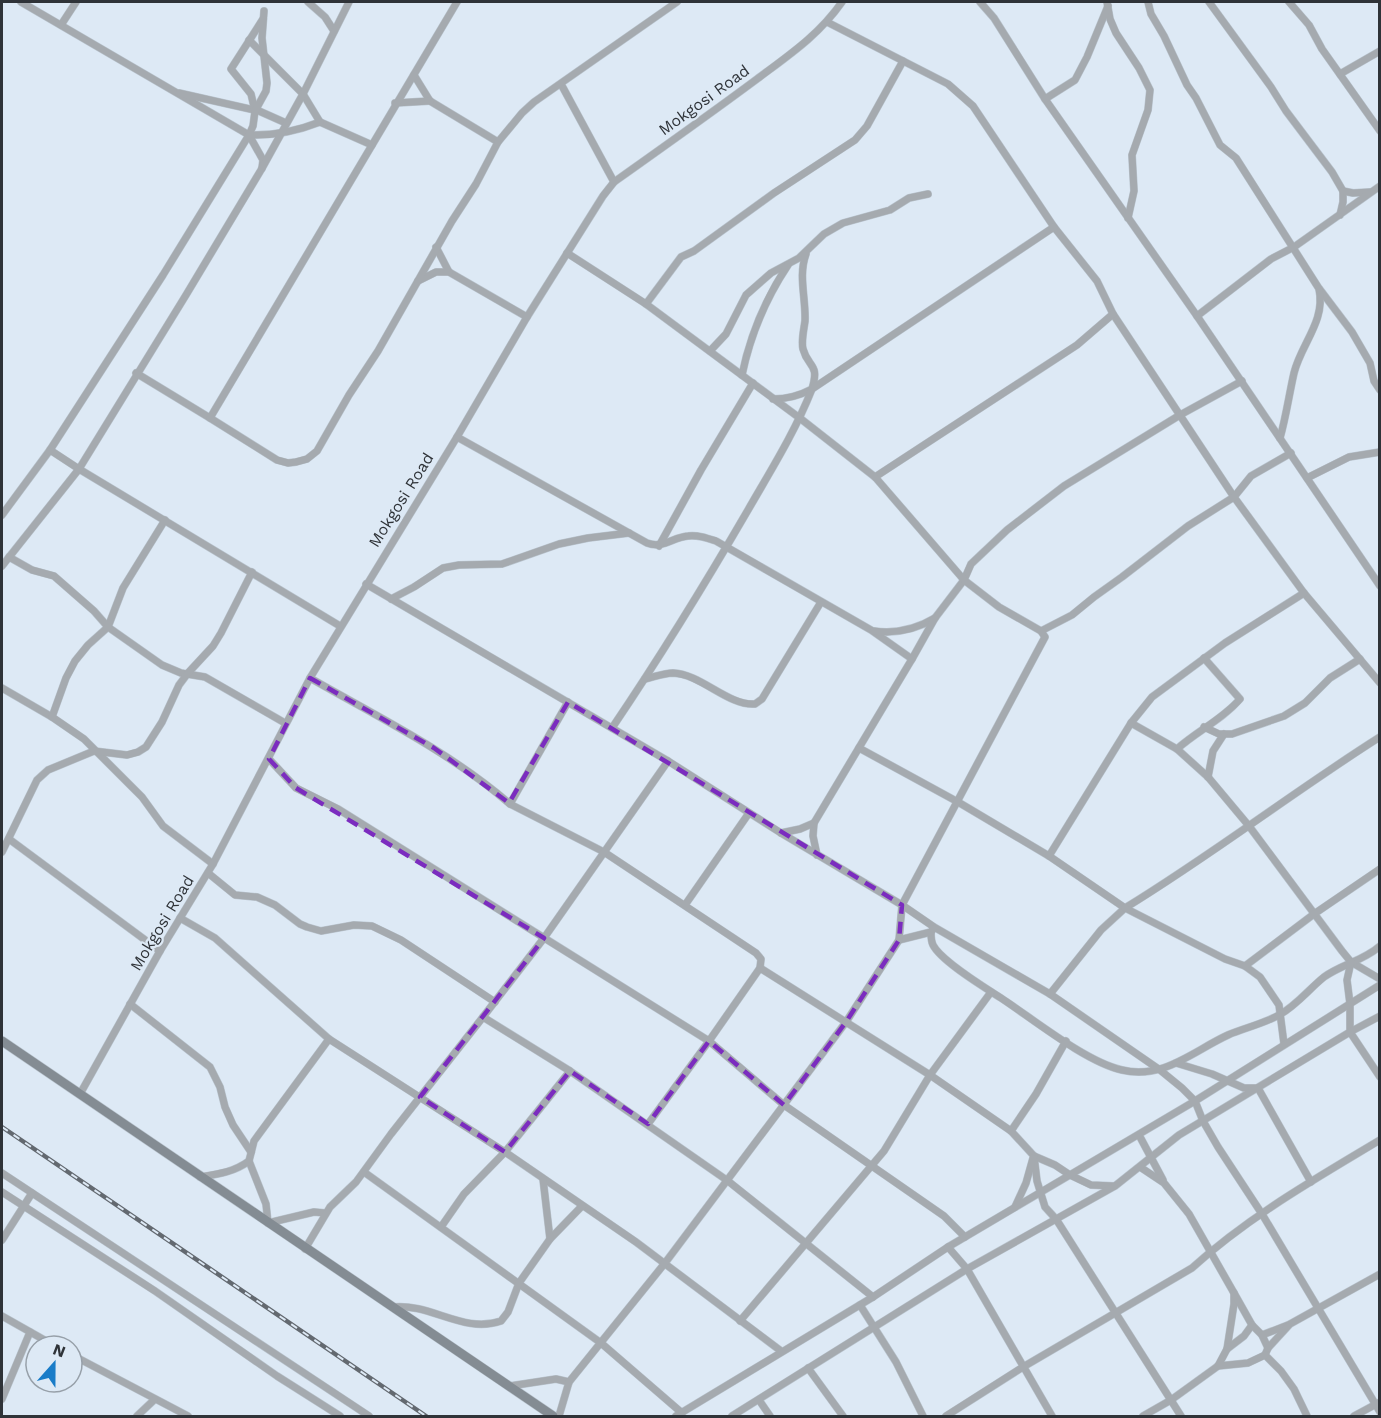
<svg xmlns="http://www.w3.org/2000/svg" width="1381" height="1418" font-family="'Work Sans',sans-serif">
<rect width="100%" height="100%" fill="#dde9f5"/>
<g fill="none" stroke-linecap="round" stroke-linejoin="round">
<g stroke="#bac5cf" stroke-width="8">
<g id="street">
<path d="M 21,2 L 249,135 L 263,160 L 262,168"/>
<path d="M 308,2 L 325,17 L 334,31"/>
<path d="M 980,2 L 994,18 L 1045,99 L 1197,316 L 1380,586"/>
<path d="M 1107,2 L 1110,19 L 1116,33 L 1139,68 L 1150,90 L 1148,110 L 1132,155 L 1134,191 L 1128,218"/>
<path d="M 1148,2 L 1151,14 L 1164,36 L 1187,85 L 1196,98 L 1220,145 L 1236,158 L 1318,287 L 1352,332 L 1370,363 L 1374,381 L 1380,390"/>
<path d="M 1209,2 L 1271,87 L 1286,111 L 1332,172 L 1343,191 L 1343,202 L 1340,215"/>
<path d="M 1289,2 L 1309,25 L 1322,49 L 1380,131"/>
<path d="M 827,22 L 948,84 L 973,106 L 1054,227 L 1097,281 L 1113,314 L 1234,497 L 1304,593 L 1380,683"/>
<path d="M 61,25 L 76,2"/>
<path d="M 249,40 L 303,94 L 320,122 L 372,145"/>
<path d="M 1340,74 L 1380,51"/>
<path d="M 414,75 L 430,101 L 498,142"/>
<path d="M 561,84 L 614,182"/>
<path d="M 179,93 L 259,111 L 286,123"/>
<path d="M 1045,99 L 1075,80 L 1087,57 L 1108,6"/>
<path d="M 395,103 L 430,101"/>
<path d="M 255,111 L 251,94 L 231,69 L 263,19"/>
<path d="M 249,135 C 274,136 297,131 320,122"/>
<path d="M 1343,191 L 1353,193 L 1370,192"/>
<path d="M 436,247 L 449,272 L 527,317"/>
<path d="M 418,281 L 436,272 L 449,272"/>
<path d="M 646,304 L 681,257 L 694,251 L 774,193 L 855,140 L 867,126 L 903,61"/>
<path d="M 1197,316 L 1271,259 L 1294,247 L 1380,186"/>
<path d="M 710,351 L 726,334 L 746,295 L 771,273 L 799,258 L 824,234 L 843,223 L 890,210 L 909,198 L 928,194"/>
<path d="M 136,373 L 210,418 L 457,2"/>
<path d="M 742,375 C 750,336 766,298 788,265"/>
<path d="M 773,399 C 788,399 799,396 812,389 C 820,363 808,368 803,349 C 801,341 804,329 805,321 C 806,298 798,276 806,254"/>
<path d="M 210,418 L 277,460 L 288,463 L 296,462 L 307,459 L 317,451 L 349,395 L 378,351 L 452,221 L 476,184 L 498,142 L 522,113 L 534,102 L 677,2"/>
<path d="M 457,437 L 647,543 C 663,549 673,537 688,536 C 699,535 707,538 716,541 L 871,630 L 912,659 L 814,823 L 813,836 L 817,855"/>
<path d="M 1280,438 C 1286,417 1289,395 1294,373 C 1301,344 1326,321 1319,289"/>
<path d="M 50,450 L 79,469 L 340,626"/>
<path d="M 875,477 L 1077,345 L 1113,314"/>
<path d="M 1307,478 L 1349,457 L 1380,452"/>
<path d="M 2,515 L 50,450 L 163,275 L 249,135 L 253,126 L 255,111 L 266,91 L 267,83 L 262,38 L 264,11"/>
<path d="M 659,546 L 701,470 L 753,383"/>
<path d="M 9,557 L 32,570 L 54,576 L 94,611 L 108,627 L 162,665 L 181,673 L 205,677 L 285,723"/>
<path d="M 2,566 L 79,469 L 186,295 L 261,170 L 303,94 L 349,2"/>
<path d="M 366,584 L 668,761 L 781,833 L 902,905 L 934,927 L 1050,994 L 1160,1070 L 1182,1088 L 1195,1101 L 1203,1121 L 1218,1147 L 1262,1214 L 1380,1412"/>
<path d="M 391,599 L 414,587 L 443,568 L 459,565 L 502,564 L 559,544 L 588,538 L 629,533"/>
<path d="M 874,631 C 896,634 915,630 935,618"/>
<path d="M 1041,631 L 1072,615 L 1094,597 L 1122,577 L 1188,526 L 1234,497 L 1251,476 L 1291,453"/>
<path d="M 912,659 L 935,618 L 964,580 L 971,564 L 1007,530 L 1064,486 L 1180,415 L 1242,381"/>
<path d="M 310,678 C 378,717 450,752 510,804"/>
<path d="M 645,679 C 654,677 664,673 673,673 C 701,674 728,706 755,704 L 762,699 L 821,602"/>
<path d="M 2,688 L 52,717 L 84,739 L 142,797 L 163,826 L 213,864"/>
<path d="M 568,702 L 510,804 L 604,852 L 756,953 L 761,959 L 760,968 L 709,1041 L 648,1124"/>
<path d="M 52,717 L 66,678 L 75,661 L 88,645 L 108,627 L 123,588 L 165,520"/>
<path d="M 1131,723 L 1177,749 L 1208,777 L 1249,826 L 1342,951 L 1351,962 L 1380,979"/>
<path d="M 1204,727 L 1219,734 L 1232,734 L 1284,716 L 1305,703 L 1330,678 L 1360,659"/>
<path d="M 612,728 C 660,657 705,584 748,510 C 771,470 795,432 812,389 L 1054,227"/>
<path d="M 859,748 L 958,802 L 1049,856 L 1125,908 L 1101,930 L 1050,994"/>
<path d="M 1177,749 C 1197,731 1223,719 1240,699 L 1204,658"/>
<path d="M 269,759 L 296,788 L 338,809 L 709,1041 L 784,1105 L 944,1216 L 965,1237"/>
<path d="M 1208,777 L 1213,751 L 1224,734"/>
<path d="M 781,833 L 800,829 L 814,823"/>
<path d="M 9,839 L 160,951"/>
<path d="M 2,852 L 37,780 L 48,770 L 94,751 L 127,755 L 138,752 L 146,747 L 162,722 L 179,685 L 188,673 L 213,646 L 221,633 L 252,572"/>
<path d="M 1049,856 L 1131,723 L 1152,697 L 1225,643 L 1304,593"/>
<path d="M 208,873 L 235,895 L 257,897 L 275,905 L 300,924 L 307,927 L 321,931 L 354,925 L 372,926 L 401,940 L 495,1002"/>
<path d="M 685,905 L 749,813"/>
<path d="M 1125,908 C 1212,855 1293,792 1380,737"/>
<path d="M 1125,908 L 1225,959 L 1245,966 L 1260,977 L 1279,1005 L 1284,1044"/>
<path d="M 180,918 L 215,938 L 329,1039 L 505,1152 L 636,1242 L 781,1351"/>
<path d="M 931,932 C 931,936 931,941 933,945 C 941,961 984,987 1001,998 C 1033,1019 1086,1062 1122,1070 C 1163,1080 1193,1051 1228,1035 C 1244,1028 1263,1024 1279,1015 C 1296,1006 1309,989 1324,977 C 1342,964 1363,961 1380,946"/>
<path d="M 899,940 L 931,932 L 933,929"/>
<path d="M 1351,962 L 1347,980 L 1350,1004 L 1350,1032 L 1380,1077"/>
<path d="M 1245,966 L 1314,914 L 1380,869"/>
<path d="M 760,968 L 930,1075 L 1011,1131 L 1034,1156 L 1055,1165 L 1070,1175 L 1091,1185 L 1114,1186"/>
<path d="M 130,1004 L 210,1067 L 220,1087 L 225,1107 L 233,1125 L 251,1152"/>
<path d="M 483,1017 L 544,938 L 668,761"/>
<path d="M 1176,1063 L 1212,1074 L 1244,1088 L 1258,1088"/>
<path d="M 1258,1088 L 1311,1182"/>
<path d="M 80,1094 L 160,951 L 213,864 L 310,678 L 457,437 L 527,317 L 603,196 L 614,182 C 662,148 710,114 757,79 C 789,55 819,35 842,2"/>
<path d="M 1011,1131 L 1036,1094 L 1066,1041"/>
<path d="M 1139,1135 L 1163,1180"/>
<path d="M 1034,1156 L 1037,1181 L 1045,1207 L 1056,1219 L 1181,1416"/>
<path d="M 249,1161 L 266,1204 L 268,1223 L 314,1212 L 325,1213"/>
<path d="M 1140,1167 L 1164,1183 L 1189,1214 L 1234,1293 L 1234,1304 L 1227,1349"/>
<path d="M 364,1172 L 601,1343 L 682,1413"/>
<path d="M 2,1173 L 369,1416"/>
<path d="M 200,1177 C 219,1174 234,1172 249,1161 L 254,1141 L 329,1039"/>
<path d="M 2,1192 L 155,1291 L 277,1376 L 340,1416"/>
<path d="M 1015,1207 L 1026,1183 L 1033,1158"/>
<path d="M 441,1227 L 464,1194 L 505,1152 L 570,1071"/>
<path d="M 550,1239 L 582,1206"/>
<path d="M 2,1240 L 32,1193"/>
<path d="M 948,1247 L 967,1269 L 1052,1416"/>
<path d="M 305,1249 L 330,1207 L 356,1182 L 391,1134 L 483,1017 L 570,1071 L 728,1181 L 873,1297"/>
<path d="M 1234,1293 L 1252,1325 L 1262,1335 L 1268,1348 L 1265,1355 L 1281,1371 L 1294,1389 L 1307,1416"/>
<path d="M 860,1305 L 896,1362 L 923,1416"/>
<path d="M 393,1307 C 431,1303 463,1334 501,1321 L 508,1312 L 519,1283 L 550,1239 L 543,1179"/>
<path d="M 2,1316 L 55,1346"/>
<path d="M 740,1321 L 884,1151 L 930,1075 L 991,992"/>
<path d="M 1262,1335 L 1288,1325"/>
<path d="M 1268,1348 L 1290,1324 L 1380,1274"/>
<path d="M 72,1355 L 188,1416"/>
<path d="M 1218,1366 L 1248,1363 L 1265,1355"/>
<path d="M 808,1368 L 843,1416"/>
<path d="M 510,1386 L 556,1379 L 569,1382"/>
<path d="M 2,1399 L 30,1332"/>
<path d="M 759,1400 L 770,1416"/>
<path d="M 137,1416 L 154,1400"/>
<path d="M 559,1416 L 569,1382 L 665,1263 L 846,1022 L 899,940 L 902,905 L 1045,637 L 1041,631 L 999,607 L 964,580 L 875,477 L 801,419 L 646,304 L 567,253"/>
<path d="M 676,1416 L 873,1297 L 948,1247 L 1195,1101 L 1380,985"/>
<path d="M 732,1416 L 967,1269 L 1115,1186 L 1179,1135 L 1350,1032 L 1380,1016"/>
<path d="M 946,1416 L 1023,1367 L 1192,1268 C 1248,1217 1315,1179 1380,1140"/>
<path d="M 1143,1416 L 1171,1400 L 1218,1366 L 1227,1349 L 1244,1336 L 1252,1325"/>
<path d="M 1354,1416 L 1380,1402"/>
</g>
</g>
<g stroke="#bac5cf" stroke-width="10">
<path id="secondary" d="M 2,1041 L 553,1416"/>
</g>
<use href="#street" stroke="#a5aaaf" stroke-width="7"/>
<use href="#secondary" stroke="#848c93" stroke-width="9"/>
<g stroke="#636970" stroke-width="4.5">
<path id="rail" d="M 2,1127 L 426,1416"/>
</g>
<use href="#rail" stroke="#dde9f5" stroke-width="2" stroke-dasharray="7" stroke-linecap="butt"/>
</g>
<path fill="none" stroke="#7b2cbf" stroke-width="4.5" stroke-dasharray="12 8" stroke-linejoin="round" d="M 310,678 L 434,748 L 509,803 L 568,702 L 902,905 L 899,940 L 846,1022 L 784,1105 L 709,1041 L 648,1124 L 570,1071 L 505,1152 L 420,1097 L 544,938 L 296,788 L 269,759 Z"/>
<g text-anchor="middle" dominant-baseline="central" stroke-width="4.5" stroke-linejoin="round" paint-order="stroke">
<g font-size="16" fill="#2f3338" stroke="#dde9f5">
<text transform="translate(704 100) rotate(-36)">Mokgosi Road</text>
<text transform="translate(401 500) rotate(-58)">Mokgosi Road</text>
<text transform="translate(162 923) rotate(-59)">Mokgosi Road</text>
</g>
</g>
<rect width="1381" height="1418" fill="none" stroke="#2f3338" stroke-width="6"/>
<g transform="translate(54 1364) rotate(21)"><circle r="28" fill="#dde9f5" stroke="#97a0a9" stroke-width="1.5"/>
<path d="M0-4.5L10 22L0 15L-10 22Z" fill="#197cc8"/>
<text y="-9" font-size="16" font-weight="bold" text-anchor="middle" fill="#2f3338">N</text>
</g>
</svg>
